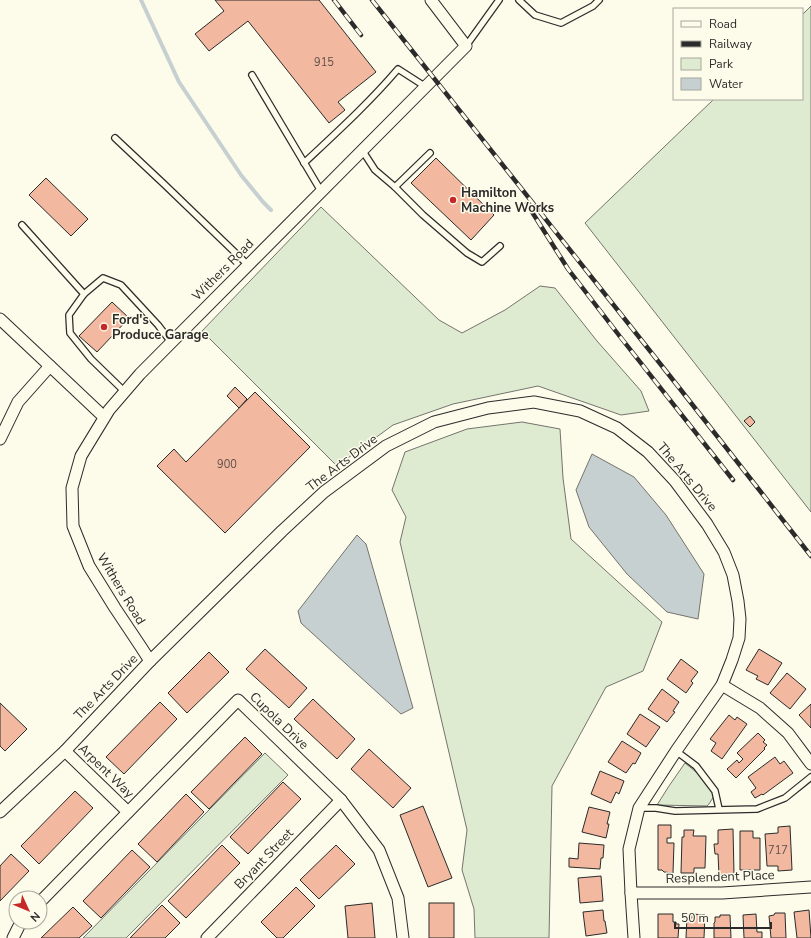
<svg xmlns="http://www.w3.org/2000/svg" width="811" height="938" font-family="'Nunito Sans',sans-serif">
<rect width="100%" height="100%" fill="#fdfbea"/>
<g fill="#deebd1" stroke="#74746e">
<path d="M 811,6 L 811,512 L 585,223 L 714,99 L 802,99 L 802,15 Z"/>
<path d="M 321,207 L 439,320 L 462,333 L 505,310 L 540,286 L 555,288 L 597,341 L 641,391 L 649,411 L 621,415 L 538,386 L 453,404 L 393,425 L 337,466 L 202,331 Z"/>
<path d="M 522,422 L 560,429 L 563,478 L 571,539 L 662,622 L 643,671 L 606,687 L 552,786 L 549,938 L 475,938 L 474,909 L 462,870 L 467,830 L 400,542 L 406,517 L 392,490 L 405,452 L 467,429 Z"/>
<path d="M 265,753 L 288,775 L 126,938 L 83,938 Z"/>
<path d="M 685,763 C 696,772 710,782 714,796 L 709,804 L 707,806 L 657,805 L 669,786 Z"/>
</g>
<g fill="#c7d0d0" stroke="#74746e">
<path d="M 592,454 L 634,477 L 666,515 L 704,574 L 698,619 L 667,612 L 627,574 L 589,527 L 576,490 Z"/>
<path d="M 357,535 L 366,544 L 413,708 L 401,714 L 301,623 L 298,611 Z"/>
</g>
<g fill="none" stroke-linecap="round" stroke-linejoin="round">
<path stroke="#c7d0d0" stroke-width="4" d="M 141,0 L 179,82 L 241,175 L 263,202 L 271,210"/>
</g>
<g fill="#f2b8a0" stroke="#2b2b2b">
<path d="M 215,0 L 319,0 L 376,72 L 338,102 L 345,110 L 329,123 L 248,21 L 209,51 L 195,34 L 224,11 Z"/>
<path d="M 436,158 L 494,215 L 471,240 L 411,183 Z"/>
<path d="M 46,178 L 88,219 L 71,236 L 29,195 Z"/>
<path d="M 112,302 L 129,318 L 97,352 L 79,336 Z"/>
<path d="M 235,387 L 247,399 L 239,408 L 227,396 Z"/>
<path d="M 255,392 L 310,447 L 225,533 L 157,466 L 174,449 L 186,462 Z"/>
<path d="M 750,416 L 755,422 L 750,427 L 744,421 Z"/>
<path d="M 265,649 L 307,688 L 289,708 L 246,669 Z"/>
<path d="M 759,649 L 782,663 L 768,685 L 756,679 L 758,676 L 746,670 Z"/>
<path d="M 209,652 L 229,672 L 187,713 L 168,693 Z"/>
<path d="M 681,659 L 698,672 L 691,681 L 693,683 L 686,693 L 667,679 Z"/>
<path d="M 787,673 L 806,689 L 790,709 L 770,693 Z"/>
<path d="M 662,689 L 679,702 L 673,711 L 675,712 L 667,722 L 648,709 Z"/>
<path d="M 313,699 L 355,739 L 337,759 L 294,719 Z"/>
<path d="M 160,702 L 177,719 L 124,774 L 106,757 Z"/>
<path d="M 0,703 L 27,729 L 5,751 L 0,746 Z"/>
<path d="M 811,704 L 811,728 L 799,715 Z"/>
<path d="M 640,714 L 660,727 L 646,747 L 627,734 Z"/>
<path d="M 729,715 L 735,720 L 737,717 L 747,724 L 722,759 L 711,751 L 716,743 L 710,739 Z"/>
<path d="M 758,733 L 765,740 L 763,742 L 767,745 L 764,748 L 765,749 L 736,778 L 727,769 L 737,760 L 739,763 L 743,759 L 737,753 Z"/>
<path d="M 245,737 L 262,754 L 209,809 L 191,792 Z"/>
<path d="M 622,741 L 641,753 L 635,764 L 633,763 L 626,773 L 608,762 Z"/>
<path d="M 369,749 L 411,788 L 393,808 L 351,769 Z"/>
<path d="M 775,757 L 780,764 L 784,761 L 793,773 L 763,795 L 762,794 L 755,798 L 751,792 L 756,788 L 748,777 Z"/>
<path d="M 600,771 L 624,781 L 619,794 L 616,792 L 611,803 L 591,794 Z"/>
<path d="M 283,782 L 301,799 L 248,854 L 230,837 Z"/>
<path d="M 75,791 L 93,808 L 39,864 L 21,846 Z"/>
<path d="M 186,794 L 204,812 L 157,862 L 138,844 Z"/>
<path d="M 423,806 L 452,878 L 428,887 L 400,815 Z"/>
<path d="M 589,807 L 610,812 L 607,824 L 609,824 L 606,838 L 582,832 Z"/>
<path d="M 658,825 L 671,825 L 671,838 L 667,838 L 667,843 L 674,843 L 673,873 L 664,872 L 662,870 L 658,870 Z"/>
<path d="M 790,826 L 792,870 L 778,871 L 778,866 L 767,866 L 765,834 L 778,833 L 778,827 Z"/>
<path d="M 733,829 L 734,874 L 719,875 L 718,854 L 715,854 L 714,844 L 718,844 L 718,830 Z"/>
<path d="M 684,830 L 694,830 L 693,836 L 706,836 L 705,868 L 694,868 L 694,873 L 681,873 L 682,837 L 684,837 Z"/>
<path d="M 740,831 L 753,831 L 753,838 L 760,838 L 760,870 L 740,870 Z"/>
<path d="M 579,843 L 604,845 L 603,858 L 601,858 L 600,869 L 569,867 L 569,858 L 578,859 Z"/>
<path d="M 222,845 L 240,863 L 186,918 L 168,901 Z"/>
<path d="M 336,845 L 355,864 L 319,899 L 300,880 Z"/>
<path d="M 132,850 L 150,867 L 101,918 L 83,901 Z"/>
<path d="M 11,854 L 29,871 L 0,901 L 0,866 Z"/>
<path d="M 601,876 L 603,901 L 580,903 L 578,878 Z"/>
<path d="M 296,887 L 315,906 L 283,938 L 277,938 L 261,922 Z"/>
<path d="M 372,903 L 375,938 L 348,938 L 345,906 Z"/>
<rect x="429" y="903" width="25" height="35"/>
<path d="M 162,905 L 180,923 L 165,938 L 130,938 Z"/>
<path d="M 73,907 L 92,926 L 79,938 L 41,938 Z"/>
<path d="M 603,910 L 604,921 L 605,921 L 607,933 L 586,936 L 583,912 Z"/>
<path d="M 809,910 L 811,938 L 797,938 L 794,912 Z"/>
<path d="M 775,913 L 785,913 L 786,938 L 771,938 L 769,916 L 774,915 Z"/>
<path d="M 658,914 L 673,914 L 673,922 L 676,922 L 676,924 L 679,924 L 678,938 L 658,938 Z"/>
<path d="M 692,914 L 705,915 L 704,938 L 686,938 L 687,917 L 692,918 Z"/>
<path d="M 756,914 L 757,932 L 762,932 L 762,938 L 744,938 L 743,915 Z"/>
<path d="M 720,915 L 730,915 L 731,938 L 714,938 L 714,923 L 715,922 L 715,917 L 720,917 Z"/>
</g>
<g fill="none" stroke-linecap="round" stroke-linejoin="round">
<g stroke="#2b2b2b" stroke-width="8">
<g id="service">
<path d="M 519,0 L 535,15 L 561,23 L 593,6 L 599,0"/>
<path d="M 466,46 L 499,0"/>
<path d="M 252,75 L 321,191"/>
<path d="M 115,138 L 165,185 L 248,265"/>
<path d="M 362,150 L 375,170 L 395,187 L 423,215 L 467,253 L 482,262 L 500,246"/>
<path d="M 304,163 C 336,133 369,103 398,69 L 426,87"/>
<path d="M 395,187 L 430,153"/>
<path d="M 22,225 L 84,294"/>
<path d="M 124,391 L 91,359 L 70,333 L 69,315 L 84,294 L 103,278 L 121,285 L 158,325 L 171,342"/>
<path d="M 676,751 L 696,766 L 715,791 L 719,809"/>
<path d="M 639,808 L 656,808 L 675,811 L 757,809 L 785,798 L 811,777"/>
</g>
</g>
<g stroke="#2b2b2b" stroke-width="13">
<g id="minor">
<path d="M 0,319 L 50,366"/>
<path d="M 0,439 L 18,402 L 50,366 L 104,417"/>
<path d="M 150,661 L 141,647 L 115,608 L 89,566 L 73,526 L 72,488 L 81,456 L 109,410 L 140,374 L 466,46 L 431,0"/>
<path d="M 722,685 L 760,708 L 788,733 L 811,764"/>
<path d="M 65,751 L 128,812"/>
<path d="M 0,812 L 65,751 L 150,661 L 282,531 L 324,492 L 386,446 L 434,422 L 488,408 L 534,402 L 580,411 L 617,428 L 648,452 L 675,481 L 707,524 L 724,552 L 733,575 L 738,601 L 740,619 L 739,638 L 732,660 L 722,685 L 676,751 L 639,808 L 629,849 L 631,893 L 634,938"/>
<path d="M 631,893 L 722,893 L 811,887"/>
<path d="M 40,902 L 238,700 L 341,800 L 379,850 L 398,898 L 403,938"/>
<path d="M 13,938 L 21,922"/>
<path d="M 207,938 L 341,800"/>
</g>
</g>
<use href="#service" stroke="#fdfbea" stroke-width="5.5"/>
<use href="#minor" stroke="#fdfbea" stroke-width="11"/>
<g stroke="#2b2b2b" stroke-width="4.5">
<g id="rail">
<path d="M 334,0 L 361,35"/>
<path d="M 372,0 L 677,385 L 811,556"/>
<path d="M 527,204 L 568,269 L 618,334 L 733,480"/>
</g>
</g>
<use href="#rail" stroke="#fdfbea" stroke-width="3" stroke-dasharray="9" stroke-linecap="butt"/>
</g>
<g fill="#c62828" stroke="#fdfbea" stroke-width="1.5">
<circle cx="453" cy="200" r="4"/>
<circle cx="104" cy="327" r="4"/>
</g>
<g text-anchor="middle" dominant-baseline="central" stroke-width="3" stroke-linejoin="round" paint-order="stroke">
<g font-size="11" fill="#5d4e48">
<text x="324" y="62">915</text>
<text x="227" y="464">900</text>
<text x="778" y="850">717</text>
</g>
<g font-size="13" font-weight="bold" fill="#2b2b2b" stroke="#fdfbea" text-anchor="start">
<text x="461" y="193">Hamilton<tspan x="461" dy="15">Machine Works</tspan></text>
<text x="112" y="320">Ford's<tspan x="112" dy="15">Produce Garage</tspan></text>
</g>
<g font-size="13" fill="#2b2b2b" stroke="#fdfbea">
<text transform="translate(223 270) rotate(-45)">Withers Road</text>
<text transform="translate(342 463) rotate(-37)">The Arts Drive</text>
<text transform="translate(687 477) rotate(50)">The Arts Drive</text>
<text transform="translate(121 589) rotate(59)">Withers Road</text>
<text transform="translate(106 687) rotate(-46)">The Arts Drive</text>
<text transform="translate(279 721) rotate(44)">Cupola Drive</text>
<text transform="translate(106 771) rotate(44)">Arpent Way</text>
<text transform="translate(264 859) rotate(-46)">Bryant Street</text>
<text transform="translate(720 877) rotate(-2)">Resplendent Place</text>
</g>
</g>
<rect x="673" y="8" width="130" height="92" fill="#fdfbea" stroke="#a9a89e"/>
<rect x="681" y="21" width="20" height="6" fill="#fdfbea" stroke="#a9a89e"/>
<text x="709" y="28" font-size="12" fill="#2b2b2b">Road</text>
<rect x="681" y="41" width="20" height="6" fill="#2b2b2b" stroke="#a9a89e"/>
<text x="709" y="48" font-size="12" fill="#2b2b2b">Railway</text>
<rect x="681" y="58" width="20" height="12" fill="#deebd1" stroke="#a9a89e"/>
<text x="709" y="68" font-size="12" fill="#2b2b2b">Park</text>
<rect x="681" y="78" width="20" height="12" fill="#c7d0d0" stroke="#a9a89e"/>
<text x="709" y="88" font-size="12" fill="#2b2b2b">Water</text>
<g transform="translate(28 910) rotate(134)"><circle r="19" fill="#fdfbea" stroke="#a9a89e"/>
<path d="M0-3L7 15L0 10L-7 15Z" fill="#c62828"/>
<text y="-6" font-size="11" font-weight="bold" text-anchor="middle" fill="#2b2b2b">N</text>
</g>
<path d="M675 922v6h96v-6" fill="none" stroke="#2b2b2b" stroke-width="2"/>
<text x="681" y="922" font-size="12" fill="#2b2b2b" stroke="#fdfbea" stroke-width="3" paint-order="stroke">50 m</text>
</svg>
